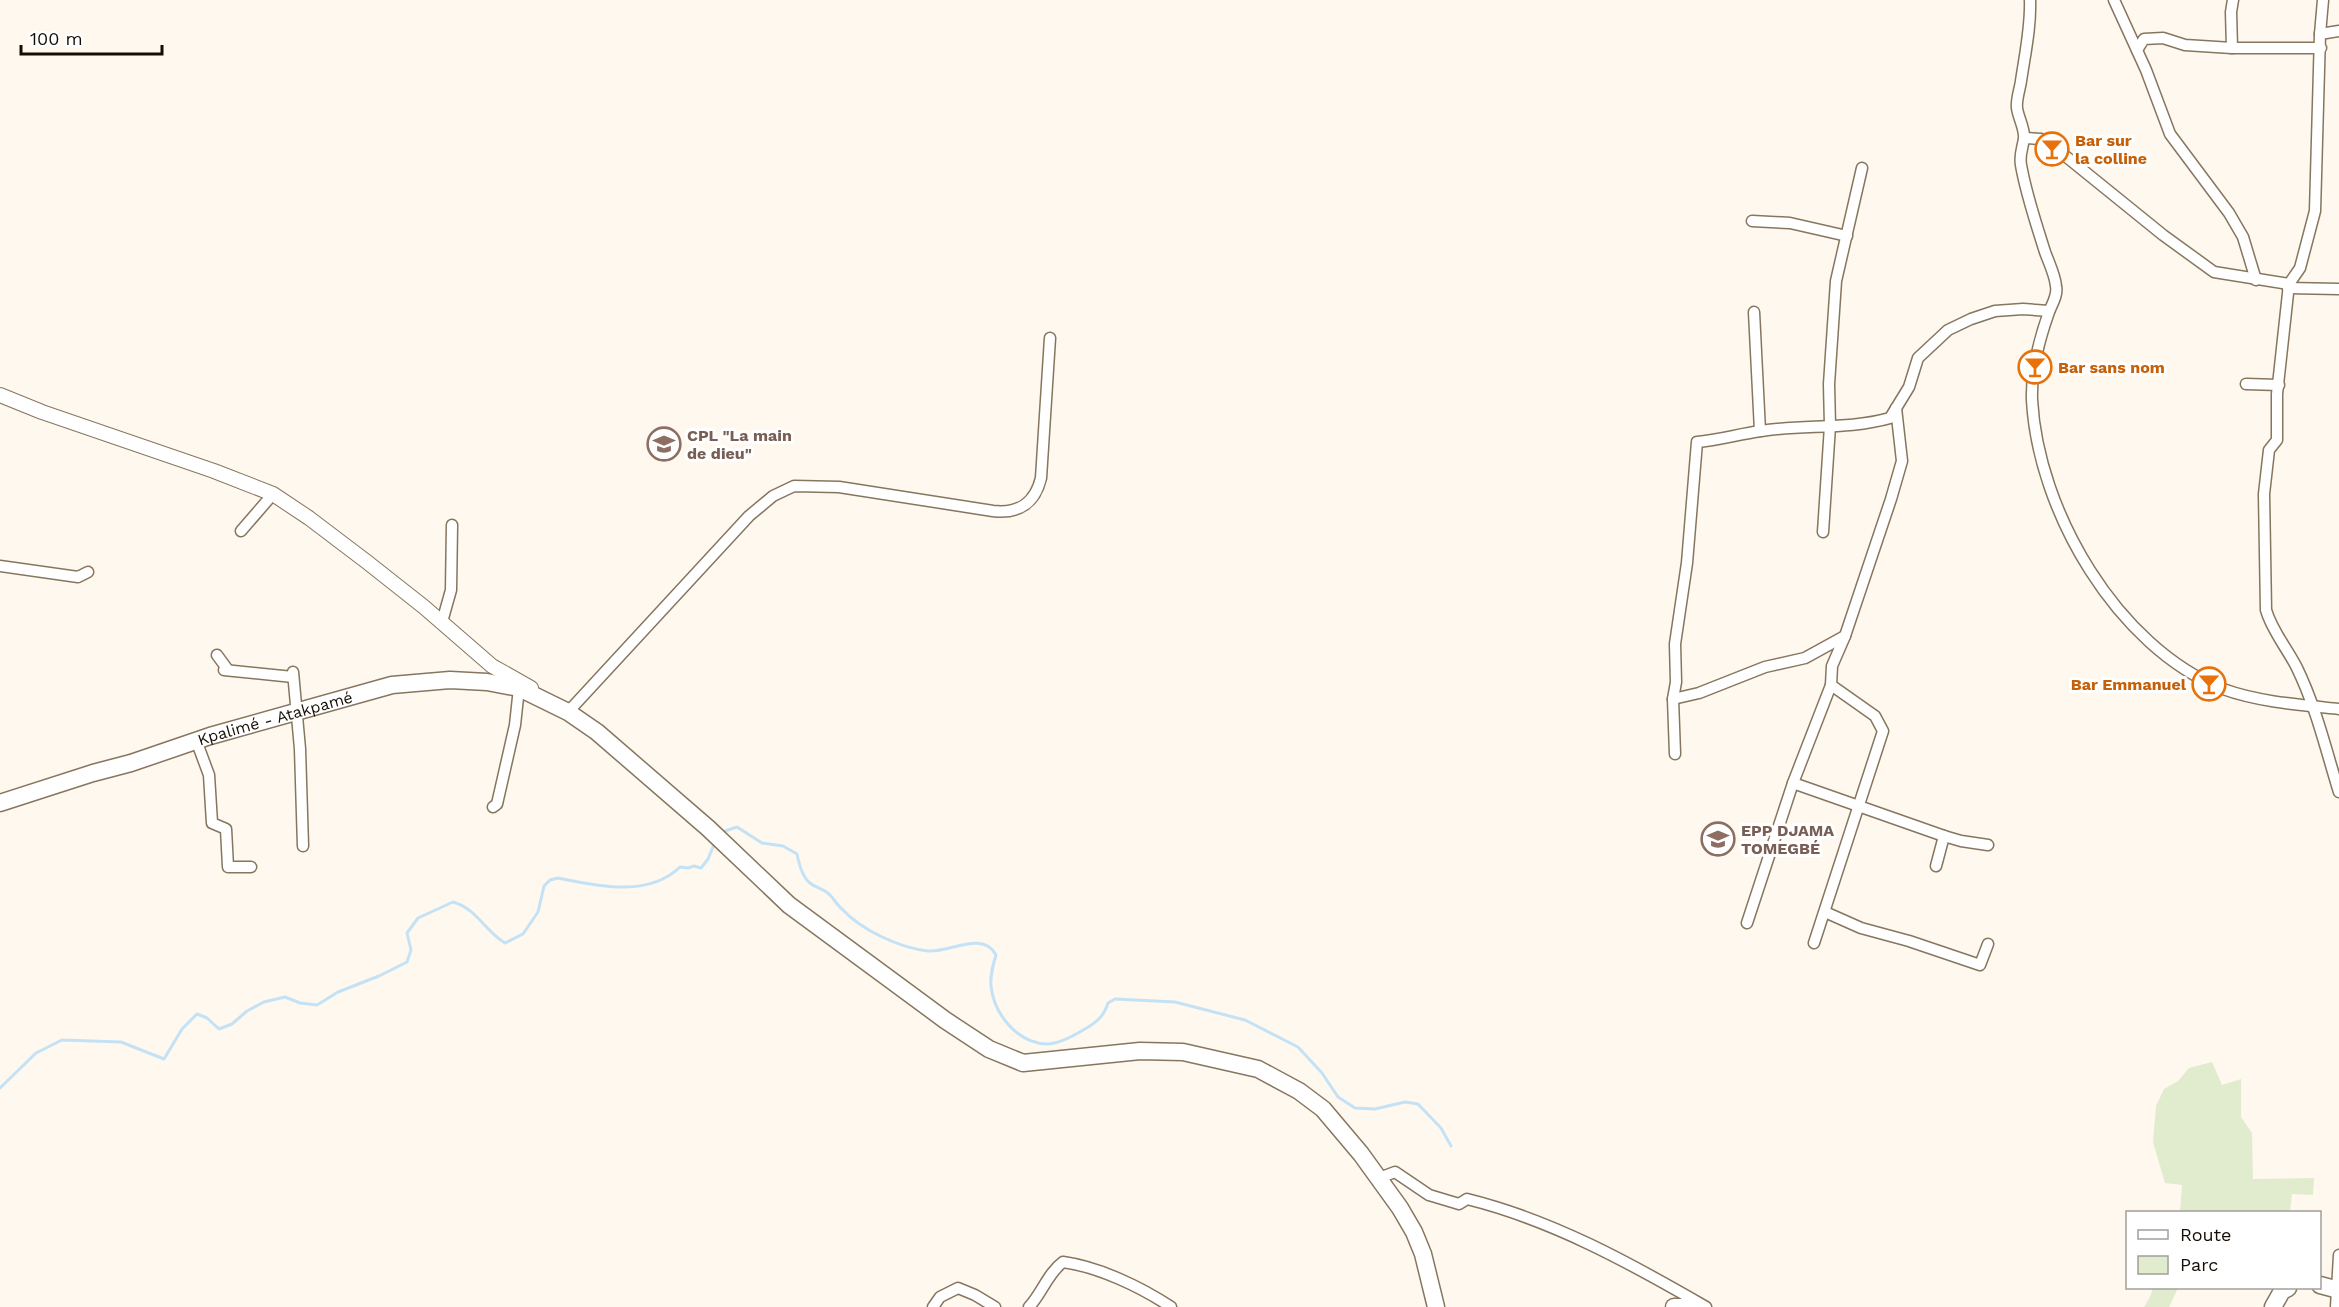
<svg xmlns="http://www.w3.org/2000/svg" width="2339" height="1307" font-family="'Work Sans',sans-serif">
<rect width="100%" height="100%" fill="#fff8ee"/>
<g fill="#e1ecce">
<path d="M 2212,1062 L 2222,1085 L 2241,1079 L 2241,1117 L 2252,1133 L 2253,1179 L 2314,1178 L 2313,1195 L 2292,1194 L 2290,1212 L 2180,1212 L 2182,1185 L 2165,1183 L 2153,1142 L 2156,1106 L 2164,1089 L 2178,1081 L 2189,1068 Z"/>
<path d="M 2153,1288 L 2178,1288 L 2169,1307 L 2144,1307 L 2150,1297 Z"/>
</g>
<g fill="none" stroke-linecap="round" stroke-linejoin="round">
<g stroke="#c4e2f5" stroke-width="3">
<path d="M 722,832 L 737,827 L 762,843 L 783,846 L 797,854 C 799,864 802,877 810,883 C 816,888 825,889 830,895 C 834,899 837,905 842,909 C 861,930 900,948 928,951 C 949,953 983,930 996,955 C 993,965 990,975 991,986 C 994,1014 1017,1043 1047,1044 C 1059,1044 1075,1035 1085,1029 C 1097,1022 1104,1016 1108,1003 L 1115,999 L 1175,1002 L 1245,1020 L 1298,1047 L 1322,1073 L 1338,1097 L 1355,1108 L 1375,1109 L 1405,1102 L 1418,1104 L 1441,1128 L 1451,1146"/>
<path d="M 0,1088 L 36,1053 L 62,1040 L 121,1042 L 164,1059 L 182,1029 L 197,1014 L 207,1018 L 219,1029 L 232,1024 L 247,1011 L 264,1002 L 285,997 L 300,1003 L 317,1005 L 338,992 L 379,976 L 407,962 L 411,950 L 407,933 L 418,918 L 453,902 C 477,909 484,930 505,943 L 523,934 L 538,912 L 544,886 L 550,880 L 558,878 C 598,886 648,898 680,867 L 688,868 L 694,866 L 701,868 L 708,859 L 715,842"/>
</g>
<g stroke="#86765f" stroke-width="13">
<g id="minor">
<path d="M 2030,0 C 2031,27 2025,54 2021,81 C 2020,89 2016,99 2017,108 C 2018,117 2025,129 2024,138 C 2023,148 2019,154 2021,165 C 2026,194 2036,223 2045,252 C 2049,263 2055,275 2056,286 C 2058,295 2052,304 2049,312 C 2039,340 2031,371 2032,400 C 2038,511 2117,647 2223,689 C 2259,702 2301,705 2339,709"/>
<path d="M 2114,0 L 2146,70 L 2170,134 L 2229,213 L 2243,237 L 2256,280"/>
<path d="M 2233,0 L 2231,12 L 2232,48 L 2321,48"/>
<path d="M 2320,34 L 2323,0"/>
<path d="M 2137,50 L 2144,39 L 2163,38 L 2185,45 L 2232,48"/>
<path d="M 2025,138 L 2041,139 L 2053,146 L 2163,235 L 2214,272 L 2289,284 L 2300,268 L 2315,211 L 2320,34 L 2339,31"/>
<path d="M 1752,221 L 1790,223 L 1847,236"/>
<path d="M 2289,284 L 2277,394 L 2277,440 L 2269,450 L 2264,494 L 2266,610 C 2272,631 2287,648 2297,668 C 2316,707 2326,750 2339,792"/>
<path d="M 2288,288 L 2339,289"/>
<path d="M 1754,312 L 1760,431"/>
<path d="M 2246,384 L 2279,385"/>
<path d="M 241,531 L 273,494"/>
<path d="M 1823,532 L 1830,426 L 1829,384 L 1836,281 L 1862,168"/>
<path d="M 0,566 L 78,577 L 88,572"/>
<path d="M 442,622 L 451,590 L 452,525"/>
<path d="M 217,655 L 228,670"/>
<path d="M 224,670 L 293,677"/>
<path d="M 293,672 L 300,749 L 303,846"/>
<path d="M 1673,699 L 1699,693 L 1765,667 L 1805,658 L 1845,636"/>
<path d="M 568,712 L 749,516 L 773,496 L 794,486 L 839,487 L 993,511 C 1019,514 1035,503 1041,478 L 1050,338"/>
<path d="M 196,740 L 209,775 L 212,823 L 226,829 L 228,867 L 251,867"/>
<path d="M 1675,754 L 1673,699 L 1676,682 L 1675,644 L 1687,563 L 1697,442 C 1719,440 1739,434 1761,431 C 1803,424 1848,430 1890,418 L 1909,387 L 1918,358 L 1948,330 L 1971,319 L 1995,311 L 2023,309 L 2049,311"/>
<path d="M 1793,783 L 1944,836 L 1936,866"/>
<path d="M 493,807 L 497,804 L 515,725 L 519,688"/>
<path d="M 1944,836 L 1961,841 L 1988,845"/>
<path d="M 1825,912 L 1861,928 L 1909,941 L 1980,965 L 1988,944"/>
<path d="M 1747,923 L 1793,783 L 1831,685 L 1832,666 L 1845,636 L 1891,499 L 1902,461 L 1896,408"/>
<path d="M 1814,943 L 1883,731 L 1875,716 L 1831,685"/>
<path d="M 1379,1178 L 1395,1172 L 1429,1195 L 1459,1204 L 1467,1199 C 1552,1220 1630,1263 1706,1307"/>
<path d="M 933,1307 L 940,1297 L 958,1288 L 975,1295 L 995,1307"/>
<path d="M 1029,1307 C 1042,1293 1048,1273 1063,1262 C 1099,1267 1141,1287 1171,1307"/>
<path d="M 2336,1307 L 2339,1255"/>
</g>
</g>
<g stroke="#86765f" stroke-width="16">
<path id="tertiary" d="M 0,395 L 42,412 L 214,471 L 273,494 L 309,518 L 367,562 L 424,607 L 492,666 L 531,688"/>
</g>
<g stroke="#86765f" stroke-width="19">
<g id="primary">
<path id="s1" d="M 0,803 L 93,773 L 131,763 L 210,736 L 392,685 L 450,680 L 487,682 L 519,688 L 568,712 L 597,732 L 708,828 L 789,905 L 945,1020 L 989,1049 L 1023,1063 L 1140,1051 L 1183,1052 L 1258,1069 L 1299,1091 L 1323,1109 L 1361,1154 L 1400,1208 L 1414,1232 L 1423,1254 L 1436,1307"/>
<path d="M 2320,1285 L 2339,1290"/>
<path d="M 1674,1307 L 1698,1307"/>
<path d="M 2273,1307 L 2282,1291 L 2288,1288"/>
</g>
</g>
<use href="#minor" stroke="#fff" stroke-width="10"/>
<use href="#tertiary" stroke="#fff" stroke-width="14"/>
<use href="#primary" stroke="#fff" stroke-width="16"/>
</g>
<defs>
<g id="bar-ring" transform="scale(1.725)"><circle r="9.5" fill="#fff" stroke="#e8710a" stroke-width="1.5"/><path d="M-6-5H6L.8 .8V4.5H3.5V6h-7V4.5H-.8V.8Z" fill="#e8710a"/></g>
<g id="school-ring" transform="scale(1.725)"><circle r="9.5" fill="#fff" stroke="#8d6e63" stroke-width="1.5"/><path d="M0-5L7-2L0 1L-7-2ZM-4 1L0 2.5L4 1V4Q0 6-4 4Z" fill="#8d6e63"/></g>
</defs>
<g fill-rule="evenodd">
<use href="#bar-ring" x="2052" y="149"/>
<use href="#bar-ring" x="2035" y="367"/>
<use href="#school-ring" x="664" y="444"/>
<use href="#bar-ring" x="2209" y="684"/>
<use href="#school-ring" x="1718" y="839"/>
</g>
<g text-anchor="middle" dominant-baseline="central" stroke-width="6" stroke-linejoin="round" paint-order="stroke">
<g font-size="16" font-weight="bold" fill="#c56008" stroke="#fff" text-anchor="start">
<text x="2075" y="140">Bar sur<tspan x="2075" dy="18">la colline</tspan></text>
<text x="2058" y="367">Bar sans nom</text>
<text x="2186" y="684" text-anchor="end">Bar Emmanuel</text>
</g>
<g font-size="16" font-weight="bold" fill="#785e54" stroke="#fff" text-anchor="start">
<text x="687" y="435">CPL "La main<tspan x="687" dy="18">de dieu"</tspan></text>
<text x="1741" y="830">EPP DJAMA<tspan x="1741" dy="18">TOMEGBÉ</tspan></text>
</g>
<g font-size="16" fill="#140e06" stroke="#fff">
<text stroke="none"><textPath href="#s1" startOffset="288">Kpalimé - Atakpamé</textPath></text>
</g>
</g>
<rect x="2126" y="1211" width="195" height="78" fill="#ffffff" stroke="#a19f9b" stroke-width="1.5"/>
<rect x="2138" y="1230" width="30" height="9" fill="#ffffff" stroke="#a19f9b" stroke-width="1.5"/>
<text x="2180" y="1241" font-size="18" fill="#140e06">Route</text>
<rect x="2138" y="1256" width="30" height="18" fill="#e1ecce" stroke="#a19f9b" stroke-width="1.5"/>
<text x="2180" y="1271" font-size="18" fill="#140e06">Parc</text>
<path d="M21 45v9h141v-9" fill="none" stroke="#140e06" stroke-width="3"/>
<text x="30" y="45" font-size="18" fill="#140e06" stroke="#ffffff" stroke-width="4.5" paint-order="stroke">100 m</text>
</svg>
